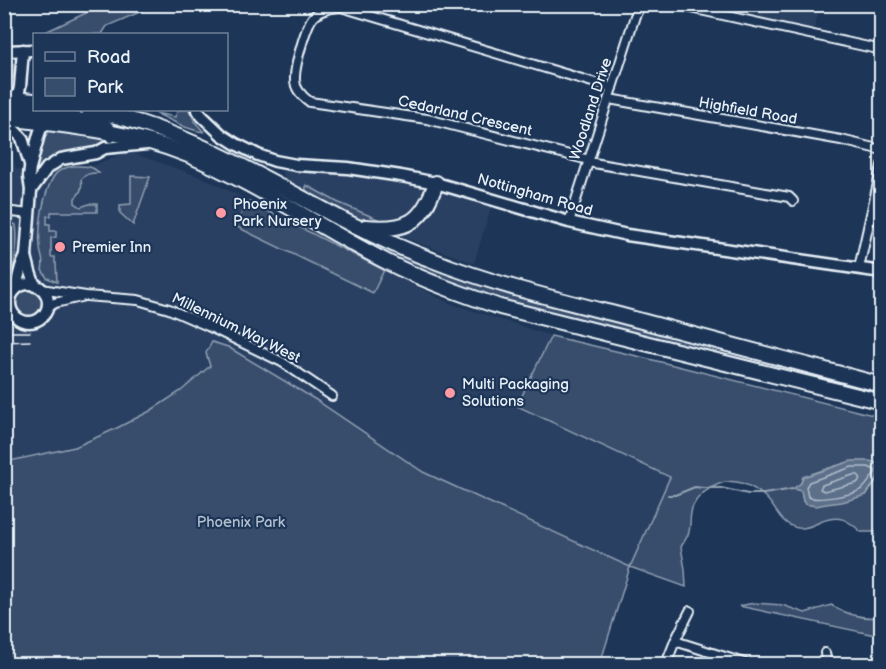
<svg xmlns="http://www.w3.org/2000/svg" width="886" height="669" font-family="'Balsamiq Sans',sans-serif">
<rect width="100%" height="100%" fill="#1d3557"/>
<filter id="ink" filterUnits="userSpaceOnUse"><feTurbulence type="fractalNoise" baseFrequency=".0167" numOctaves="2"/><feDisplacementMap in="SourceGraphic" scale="12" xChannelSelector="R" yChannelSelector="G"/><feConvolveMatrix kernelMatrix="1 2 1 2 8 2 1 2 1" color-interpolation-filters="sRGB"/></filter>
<g filter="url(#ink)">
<g fill="#2a4162">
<path d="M 761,5 L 761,4 L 820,5 L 814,30 L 758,17 Z"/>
<path d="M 4,136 L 9,139 L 16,169 L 68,170 L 89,168 L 111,158 L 130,152 L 206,179 L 449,303 L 551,336 L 518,406 L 670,477 L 630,567 L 423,472 L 316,400 L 210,366 L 181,391 L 150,411 L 115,429 L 75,447 L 5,462 Z"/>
<path d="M 280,168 L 338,171 L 438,187 L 492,204 L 474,263 L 397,235 L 351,215 L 306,191 L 285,178 Z"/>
</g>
<g fill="#374d6c" stroke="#909fb2" stroke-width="1.5">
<path d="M 103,5 L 156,5 L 107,26 L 102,34 L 41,34 Z"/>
<path d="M 4,63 L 10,63 L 14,66 L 13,78 L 5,80 Z"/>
<path d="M 178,110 L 189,110 L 195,122 L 204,132 C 186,130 172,120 155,113 L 175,117 Z"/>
<path d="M 115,120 L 170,138 L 375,241 L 881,389 L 881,397 L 520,308 L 412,269 L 189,149 L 161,138 L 132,131 L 132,129 L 117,126 L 113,121 Z"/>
<path d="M 46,129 L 103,136 L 103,141 C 91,157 73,148 57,155 C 48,159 40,168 34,175 Z"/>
<path d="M 74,166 C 84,166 92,165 99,173 C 91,173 86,173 81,180 C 83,188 81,193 75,198 L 75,203 L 81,207 L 89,204 L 97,204 L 97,212 L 51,212 L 51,216 L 47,216 L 47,224 L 50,224 L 50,231 L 56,231 L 56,237 L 51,238 L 51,257 L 55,257 L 55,263 L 56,263 L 57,282 L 47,278 L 42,270 C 45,258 40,257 40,247 C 38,227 43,193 54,176 C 59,169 66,167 74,166 Z"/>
<path d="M 131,176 L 150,177 L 133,225 L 120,213 L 120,205 L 131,204 Z"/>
<path d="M 306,185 L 337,202 L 387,223 L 370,224 L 351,215 L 306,191 Z"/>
<path d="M 248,201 L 384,270 L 373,293 L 235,226 Z"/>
<path d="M 5,221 L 9,221 L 16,225 C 19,247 13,273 5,293 Z"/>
<circle cx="29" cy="303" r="14"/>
<path d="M 551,336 L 637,356 L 881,417 L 881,464 C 851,457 831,468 803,477 L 801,483 L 794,489 L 801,490 L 803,501 L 866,495 L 881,473 L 881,532 L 861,532 C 847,519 839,514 820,522 C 814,525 805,529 798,528 C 780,525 777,508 765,497 C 753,486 735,477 719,484 C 709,488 699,494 694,504 C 688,513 692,525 688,535 C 686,539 683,543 681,547 L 685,569 L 686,587 L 630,567 L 600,664 L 5,664 L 5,462 L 75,447 L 115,429 L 150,411 L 181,391 L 210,366 L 206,353 L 212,342 L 228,347 L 316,400 L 423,472 L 630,567 L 670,477 L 517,406 Z"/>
<path d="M 754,603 L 782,605 L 805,613 L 831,605 C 847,615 863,619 881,617 L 881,635 L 880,636 L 739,606 Z"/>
</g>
<path fill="#5d7089" stroke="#95a4b5" stroke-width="1.5" d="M 851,461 L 869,461 L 881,464 L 881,473 L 866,495 L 842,502 L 826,504 L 816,506 L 805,504 L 803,501 L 801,491 L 793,489 L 801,483 L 803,477 Z"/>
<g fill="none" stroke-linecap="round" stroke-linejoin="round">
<g stroke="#b0bdcc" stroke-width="1.5">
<path d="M 852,467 L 868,467 L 875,470 L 875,473 C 871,477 868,484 863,488 C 856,495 818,501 808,497 L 806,487 L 809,482 Z"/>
<path d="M 853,475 L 858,475 L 860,477 L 860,479 L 857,483 L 824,491 L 820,489 L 822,485 Z"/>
</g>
<path stroke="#95a4b5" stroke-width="2" d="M 668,495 L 675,495 L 695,487 L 703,488 L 721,488 L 748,494 L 764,494 L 793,489"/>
<g stroke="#e8f1f8" stroke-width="12">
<g id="street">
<path d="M 673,4 L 882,50"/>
<path d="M 609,99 L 841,140 L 882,150"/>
<path d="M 589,160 L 427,119 L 310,102 C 303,97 295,89 295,80 C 294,68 306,24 314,16 C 321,9 332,8 341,7 L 612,88"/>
<path d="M 588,162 L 789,197 L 793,201"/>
<path d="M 4,211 L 29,214"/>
<path d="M 569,222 L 635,16 L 641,4"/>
<path d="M 859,268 L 882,165"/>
<path d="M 41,289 L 86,296 L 138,300 L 169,309 L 208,326 L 282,362 L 332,396"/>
<path d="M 47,308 L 55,303 L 81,297"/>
<path d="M 4,312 L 15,316"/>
<path d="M 675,641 L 747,664"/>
<path d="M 825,653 L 827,664"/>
<path d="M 666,664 L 675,641 L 690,611"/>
</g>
</g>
<g stroke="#e8f1f8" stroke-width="15">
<g id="secondary">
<path d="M 4,51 L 34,50"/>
<path d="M 16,105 L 20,87 L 23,50"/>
<path d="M 4,106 L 103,122 L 110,129 L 111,137"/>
<path d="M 197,110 L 202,116 L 222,135 L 236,144 L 258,155 L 275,161 L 296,165 L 348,168 L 401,176 L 436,183 L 569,222 L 627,235 L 882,272"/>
<path d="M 4,120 L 22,138 L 30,164"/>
<path d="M 31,190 L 47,168 L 61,159 L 96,153 L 105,148 L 147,144"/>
<path d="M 26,256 L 30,272 L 35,286"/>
<circle cx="29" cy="303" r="19"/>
<path d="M 15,290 L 21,267 L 26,256 L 31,190 L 29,176 L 30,168 L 39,134 L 48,110"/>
</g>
</g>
<g stroke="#e8f1f8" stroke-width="18">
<g id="highway">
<path d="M 4,98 L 34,101"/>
<path d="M 89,110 C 186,128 267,181 353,225 C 379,238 405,250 432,260 C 492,284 556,299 619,315 C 706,338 794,361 882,385"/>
<path d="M 4,118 C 67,125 129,131 188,155 C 258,184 321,229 389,263 C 425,281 462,294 500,307 L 882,402"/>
<path d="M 365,227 C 407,231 422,223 436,183"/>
</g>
</g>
<use href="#street" stroke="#1d3557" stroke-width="8"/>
<use href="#secondary" stroke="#1d3557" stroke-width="10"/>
<use href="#highway" stroke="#1d3557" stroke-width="14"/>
<g stroke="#e8f1f8" stroke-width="1.5">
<path d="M 4,332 L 30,332"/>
<path d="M 4,342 L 30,341"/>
</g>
</g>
</g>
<g fill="#ff9aa2" stroke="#1d3557" stroke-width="2">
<circle cx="221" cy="213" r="6"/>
<circle cx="60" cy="247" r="6"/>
<circle cx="450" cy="393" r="6"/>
</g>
<g text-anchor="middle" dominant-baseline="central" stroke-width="4.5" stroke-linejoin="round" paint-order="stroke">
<g font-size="15" fill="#e8f1f8" stroke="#1d3557">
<text transform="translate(591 109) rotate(-72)">Woodland Drive</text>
<text transform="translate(748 111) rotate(10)">Highfield Road</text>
<text transform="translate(465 116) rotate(13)">Cedarland Crescent</text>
<text transform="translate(535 195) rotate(16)">Nottingham Road</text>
<text transform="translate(236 328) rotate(26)">Millennium Way West</text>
</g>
<g font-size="15" fill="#e8f1f8" stroke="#1d3557" text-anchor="start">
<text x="233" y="204">Phoenix<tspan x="233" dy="17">Park Nursery</tspan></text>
<text x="72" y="247">Premier Inn</text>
<text x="462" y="384">Multi Packaging<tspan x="462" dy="17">Solutions</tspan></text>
</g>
<g font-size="15" fill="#b3c0ce" stroke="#1d3557">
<text x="241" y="522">Phoenix Park</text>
</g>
</g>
<rect width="886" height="669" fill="none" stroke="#1d3557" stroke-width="24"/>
<rect x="12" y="12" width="862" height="645" fill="none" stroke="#e8f1f8" stroke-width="2" filter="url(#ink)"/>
<rect x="33" y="33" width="195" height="78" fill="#1d3557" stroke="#6e8097" stroke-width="1.5"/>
<rect x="45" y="52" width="30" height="9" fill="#1d3557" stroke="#6e8097" stroke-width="1.5"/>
<text x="87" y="63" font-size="18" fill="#e8f1f8">Road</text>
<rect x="45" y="78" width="30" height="18" fill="#374d6c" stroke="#6e8097" stroke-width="1.5"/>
<text x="87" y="93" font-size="18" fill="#e8f1f8">Park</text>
</svg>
